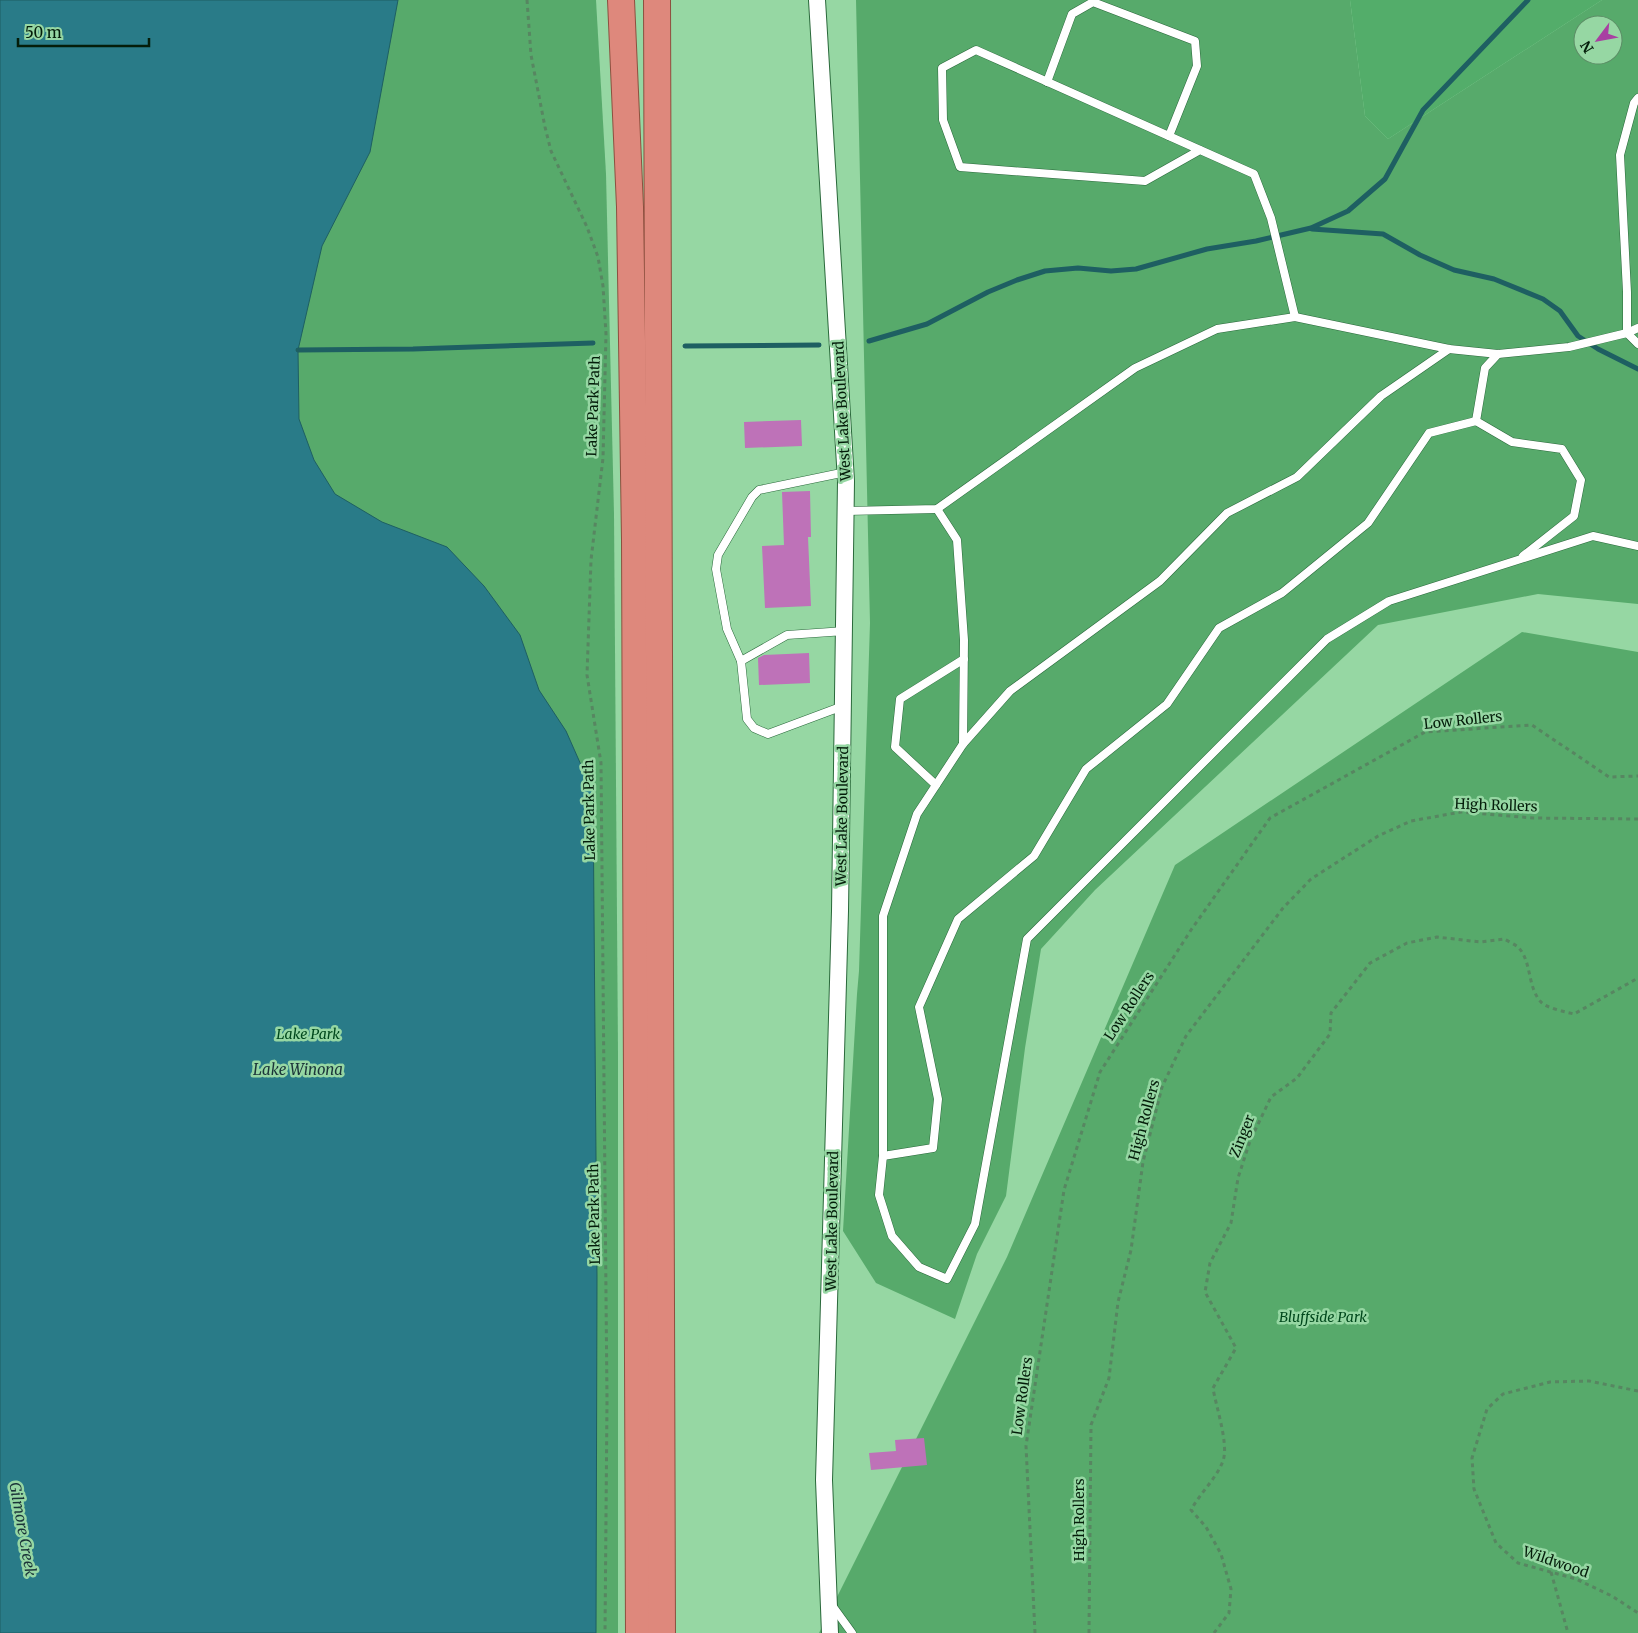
<svg xmlns="http://www.w3.org/2000/svg" width="1638" height="1633" font-family="Merriweather,serif">
<rect width="100%" height="100%" fill="#96d7a3"/>
<g fill="#57aa6b" fill-rule="evenodd">
<path d="M 0,0 L 596,0 L 606,174 L 614,514 L 618,1053 L 618,1633 L 0,1633 Z"/>
<path d="M 856,0 L 1350,0 L 1365,116 L 1388,139 L 1602,0 L 1638,0 L 1638,604 L 1538,594 L 1378,625 L 1095,890 L 1041,949 L 1025,1048 L 1006,1196 L 977,1254 L 955,1319 L 876,1283 L 843,1231 L 857,994 L 859,971 L 870,623 ZM 1583,25 L 1613,25 L 1613,55 L 1583,55 Z"/>
<path d="M 1522,632 L 1638,652 L 1638,1633 L 819,1633 L 1007,1257 L 1175,865 Z"/>
</g>
<path fill="#53ad6a" d="M 1350,0 L 1602,0 L 1388,139 L 1365,116 Z"/>
<path fill="#297b88" stroke="#1e5f62" d="M 0,0 L 398,0 L 370,152 L 322,246 L 298,350 L 299,419 L 314,460 L 335,494 L 382,522 L 447,547 L 484,586 L 520,635 L 539,690 L 566,731 L 593,792 L 597,1277 L 596,1633 L 0,1633 Z"/>
<g fill="none" stroke-linecap="round" stroke-linejoin="round">
<g stroke="#1e5f62" stroke-width="5">
<path d="M 1312,229 L 1383,234 L 1420,255 L 1454,270 L 1494,279 L 1543,299 L 1560,311 L 1578,336 L 1598,349 L 1638,369"/>
<path d="M 869,341 L 927,324 L 988,292 L 1017,280 L 1045,271 L 1078,268 L 1111,271 L 1136,269 L 1207,249 L 1256,241 L 1311,228 L 1348,211 L 1385,179 L 1423,110 L 1528,0"/>
<path d="M 685,346 L 819,345"/>
<path d="M 298,350 L 413,349 L 593,343"/>
</g>
</g>
<g fill="#be72b8">
<path d="M 801,420 L 802,446 L 745,448 L 744,422 Z"/>
<path d="M 810,491 L 811,537 L 808,537 L 811,606 L 765,608 L 762,546 L 784,545 L 782,492 Z"/>
<path d="M 809,653 L 810,683 L 759,685 L 758,658 L 764,655 Z"/>
<path d="M 924,1438 L 927,1465 L 871,1470 L 869,1453 L 896,1451 L 895,1440 Z"/>
</g>
<g fill="none" stroke-linecap="round" stroke-linejoin="round">
<g stroke="#2a693b" stroke-width="9">
<g id="service">
<path d="M 1047,82 L 1072,14 L 1093,2 L 1195,41 L 1197,66 L 1169,136"/>
<path d="M 1638,98 L 1634,103 L 1620,155 L 1627,292 L 1627,333 L 1638,344"/>
<path d="M 1200,150 L 1145,181 L 960,167 L 943,120 L 942,68 L 976,50 L 1254,174 L 1271,218 L 1295,317"/>
<path d="M 1498,354 L 1485,368 L 1476,421 L 1512,442 L 1562,449 L 1581,480 L 1574,516 L 1523,556"/>
<path d="M 937,509 L 957,540 L 964,640 L 963,744 L 917,814 L 883,916 L 883,1156 L 879,1195 L 892,1236 L 919,1267 L 947,1279 L 975,1224 L 1027,939 L 1327,639 L 1389,601 L 1593,536 L 1638,546"/>
<path d="M 846,511 L 937,509 L 1135,368 L 1217,329 L 1295,317 L 1449,349 L 1498,354 L 1569,347 L 1627,333 L 1638,328"/>
<path d="M 741,661 L 787,635 L 845,631"/>
<path d="M 843,706 L 768,734 L 754,728 L 747,719 L 741,661 L 727,629 L 716,569 L 718,555 L 752,497 L 759,490 L 846,472"/>
<path d="M 963,744 L 1010,691 L 1160,581 L 1227,513 L 1297,477 L 1381,396 L 1449,349"/>
<path d="M 936,785 L 895,747 L 900,699 L 964,659"/>
<path d="M 883,1156 L 933,1148 L 938,1099 L 919,1007 L 958,919 L 1034,856 L 1086,769 L 1167,704 L 1219,628 L 1282,593 L 1368,523 L 1429,433 L 1476,421"/>
<path d="M 831,1604 L 852,1633"/>
</g>
</g>
<g stroke="#2a693b" stroke-width="18">
<path id="minor" d="M 817,0 L 846,481 L 840,911 L 824,1480 L 830,1633"/>
</g>
<g stroke="#8c503f" stroke-width="28">
<g id="trunk">
<path d="M 621,0 L 630,207 L 635,540 L 639,1633"/>
<path d="M 657,0 L 662,1633"/>
</g>
</g>
<g stroke="#578661" stroke-width="3" stroke-dasharray="4 4" stroke-linecap="butt">
<path d="M 527,0 L 531,55 L 545,127 L 551,151 L 587,227 L 598,257 L 603,286 L 606,334 L 603,458 L 591,560 L 587,675 L 601,763 L 607,1400 L 605,1633"/>
<path d="M 1638,1391 L 1589,1381 L 1550,1382 L 1503,1394 L 1487,1409 L 1472,1458 L 1474,1489 L 1496,1543 L 1518,1563 L 1576,1579 L 1612,1596 L 1638,1613"/>
<path d="M 1551,1572 L 1568,1633"/>
<path d="M 1035,1633 L 1026,1446 L 1064,1190 L 1100,1072 L 1191,930 L 1270,818 L 1425,732 L 1532,725 L 1609,777 L 1638,776"/>
<path d="M 1089,1633 L 1091,1425 L 1109,1378 L 1118,1302 L 1131,1250 L 1143,1162 L 1162,1087 L 1186,1036 L 1283,908 L 1311,879 L 1378,836 L 1411,821 L 1461,812 L 1533,818 L 1638,819"/>
<path d="M 1214,1633 L 1229,1613 L 1231,1589 L 1221,1554 L 1206,1527 L 1191,1510 C 1200,1493 1216,1479 1223,1461 C 1229,1444 1216,1407 1213,1388 L 1236,1348 L 1205,1292 L 1210,1263 L 1231,1223 L 1238,1178 L 1250,1141 L 1271,1097 L 1297,1078 L 1330,1034 L 1331,1013 L 1370,963 L 1407,943 L 1437,937 L 1480,942 L 1504,939 C 1508,941 1514,944 1518,947 C 1532,961 1527,987 1541,1002 C 1546,1008 1566,1012 1574,1014 L 1638,978"/>
</g>
<use href="#service" stroke="#fff" stroke-width="8"/>
<use href="#minor" stroke="#fff" stroke-width="16"/>
<use href="#trunk" stroke="#de887c" stroke-width="26"/>
</g>
<g text-anchor="middle" dominant-baseline="central" stroke-width="5" stroke-linejoin="round" paint-order="stroke">
<g font-size="14" fill="#041d0a" stroke="#96d7a3">
<text transform="translate(593 406) rotate(-88)">Lake Park Path</text>
<text transform="translate(842 411) rotate(-93)">West Lake Boulevard</text>
<text transform="translate(1463 720) rotate(-6)">Low Rollers</text>
<text transform="translate(1496 805) rotate(2)">High Rollers</text>
<text transform="translate(589 810) rotate(-91)">Lake Park Path</text>
<text transform="translate(842 816) rotate(-89)">West Lake Boulevard</text>
<text transform="translate(1129 1006) rotate(-57)">Low Rollers</text>
<text transform="translate(1144 1120) rotate(-75)">High Rollers</text>
<text transform="translate(1242 1136) rotate(-68)">Zinger</text>
<text transform="translate(594 1214) rotate(-91)">Lake Park Path</text>
<text transform="translate(832 1221) rotate(-89)">West Lake Boulevard</text>
<text transform="translate(1022 1396) rotate(-82)">Low Rollers</text>
<text transform="translate(1079 1520) rotate(-90)">High Rollers</text>
<text transform="translate(1556 1562) rotate(19)">Wildwood</text>
</g>
<g font-size="14" font-style="italic" fill="#00481c" stroke="#96d7a3">
<text x="308" y="1034">Lake Park</text>
<text x="1323" y="1317">Bluffside Park</text>
</g>
<g font-size="15" font-style="italic" fill="#1b3439" stroke="#96d7a3">
<text x="298" y="1069">Lake Winona</text>
<text transform="translate(23 1529) rotate(80)">Gilmore Creek</text>
</g>
</g>
<g transform="translate(1598 40) rotate(238)"><circle r="24" fill="#96d7a3" stroke="#5c8d66"/>
<path d="M0-4L9 19L0 12L-9 19Z" fill="#a840a2"/>
<text y="-8" font-size="14" font-weight="bold" text-anchor="middle" fill="#041d0a">N</text>
</g>
<path d="M18 38v8h131v-8" fill="none" stroke="#041d0a" stroke-width="2.5"/>
<text x="25" y="38" font-size="15" fill="#041d0a" stroke="#96d7a3" stroke-width="4" paint-order="stroke">50 m</text>
</svg>
